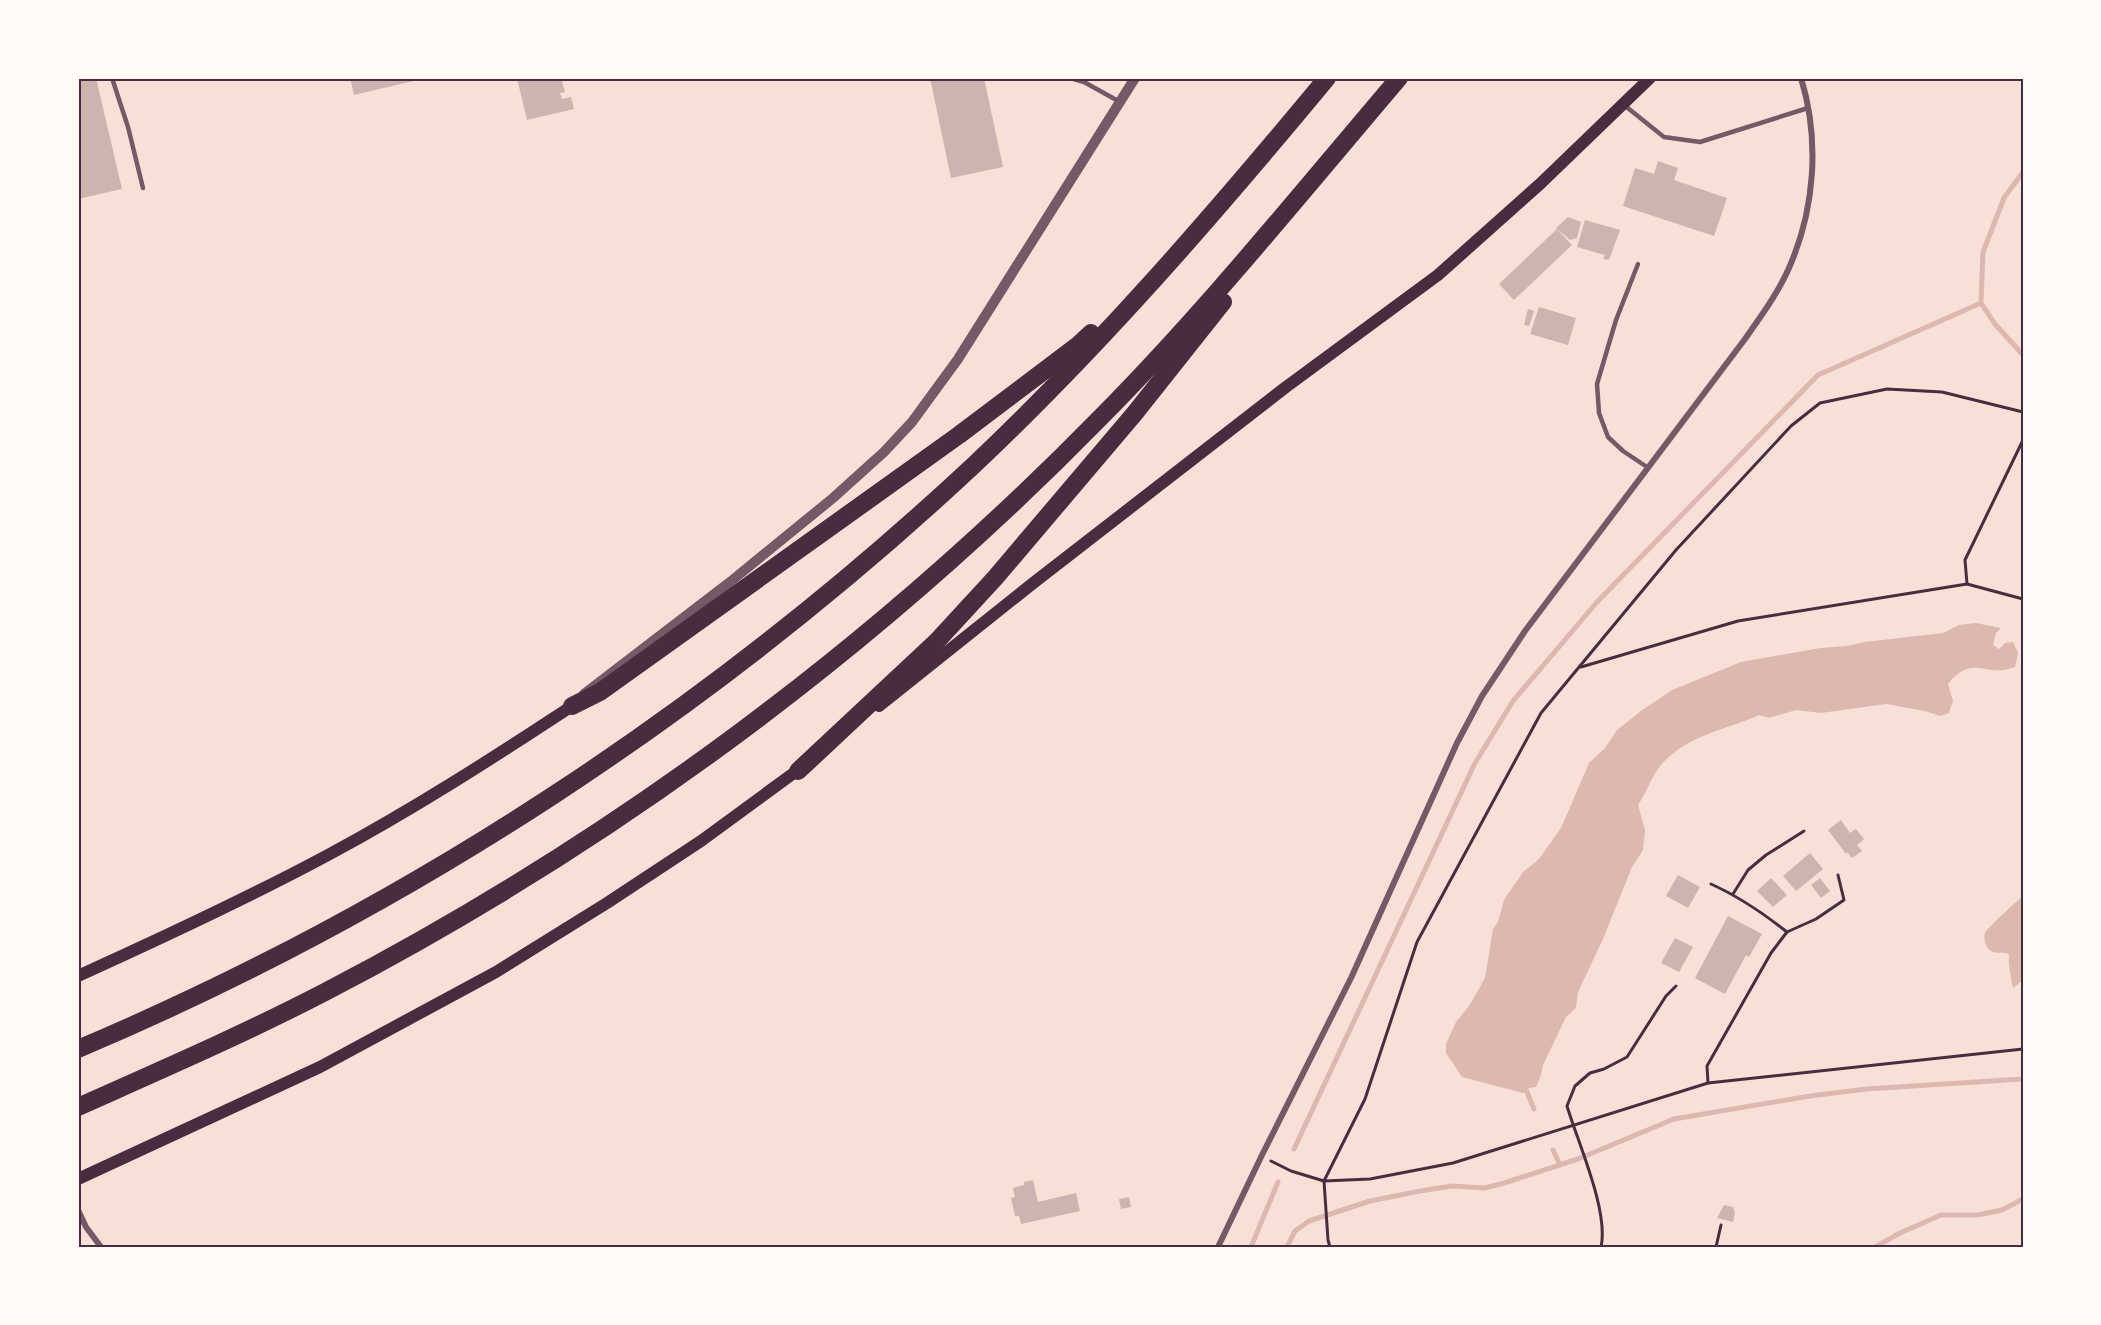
<svg xmlns="http://www.w3.org/2000/svg" width="2101" height="1325" font-family="Poppins,sans-serif">
<rect width="100%" height="100%" fill="#f7e1d7"/>
<g fill="#dcb8b0">
<path d="M 1976,623 L 2001,628 L 1996,633 L 1993,645 L 1999,649 L 2005,643 L 2013,642 L 2018,653 L 2015,667 C 1985,679 1973,652 1948,684 L 1953,701 L 1949,713 L 1940,716 L 1925,711 L 1886,704 L 1821,713 L 1796,710 L 1769,718 L 1759,715 C 1724,731 1688,734 1661,765 C 1651,777 1647,792 1638,805 L 1645,830 L 1643,850 L 1632,867 L 1603,939 L 1578,992 L 1576,1008 L 1566,1017 L 1543,1065 L 1541,1075 L 1536,1087 L 1529,1088 L 1523,1093 L 1462,1077 L 1446,1053 L 1446,1044 L 1456,1022 L 1469,1006 L 1485,978 L 1493,929 L 1498,922 L 1504,900 L 1523,872 L 1539,859 L 1561,828 L 1589,763 L 1605,748 L 1617,730 L 1641,711 L 1672,690 L 1741,662 L 1820,648 L 1847,646 L 1865,642 L 1943,633 L 1959,625 Z"/>
<path d="M 2023,896 L 2023,980 L 2013,988 C 2011,977 2008,965 2009,954 C 2004,952 1996,954 1991,951 C 1986,948 1983,939 1985,933 C 1988,927 2017,901 2023,896 Z"/>
</g>
<g fill="none" stroke-linecap="round" stroke-linejoin="round">
<g stroke="#dcb8b0" stroke-width="5">
<path d="M 2023,172 L 2004,198 L 1983,252 L 1981,303 L 1995,324 L 2023,355"/>
<path d="M 1524,1085 L 1534,1109"/>
<path d="M 1294,1149 L 1475,763 L 1513,701 L 1597,602 L 1818,375 L 1981,303"/>
<path d="M 1553,1150 L 1560,1165"/>
<path d="M 1251,1247 L 1278,1182"/>
<path d="M 1287,1247 L 1295,1231 L 1309,1221 L 1370,1201 L 1420,1191 L 1452,1186 L 1484,1188 L 1501,1184 L 1578,1159 L 1674,1119 L 1810,1096 L 1866,1089 L 2023,1079"/>
<path d="M 1875,1247 L 1900,1233 L 1941,1215 L 1978,1215 L 2002,1210 L 2023,1199"/>
</g>
</g>
<g fill="#ccb4b1">
<path d="M 78,78 L 96,78 L 122,189 L 78,199 Z"/>
<path d="M 350,78 L 422,78 L 422,79 L 354,95 Z"/>
<path d="M 517,78 L 561,78 L 565,92 L 560,93 L 562,99 L 571,97 L 574,109 L 527,120 Z"/>
<path d="M 930,78 L 984,78 L 1003,167 L 951,178 Z"/>
<path d="M 1658,161 L 1678,168 L 1674,180 L 1727,198 L 1714,236 L 1623,206 L 1635,168 L 1654,174 Z"/>
<path d="M 1568,217 L 1581,222 L 1577,238 L 1570,240 L 1556,228 Z"/>
<path d="M 1585,220 L 1620,230 L 1609,260 L 1603,259 L 1605,255 L 1577,247 Z"/>
<path d="M 1557,229 L 1572,245 L 1514,300 L 1499,284 Z"/>
<path d="M 1539,307 L 1576,318 L 1568,345 L 1530,334 Z"/>
<path d="M 1528,309 L 1534,311 L 1529,326 L 1524,325 Z"/>
<path d="M 1841,820 L 1850,833 L 1856,829 L 1864,839 L 1857,845 L 1862,851 L 1852,858 L 1847,852 L 1846,854 L 1828,830 Z"/>
<path d="M 1810,853 L 1823,869 L 1796,891 L 1783,876 Z"/>
<path d="M 1678,875 L 1700,887 L 1688,908 L 1666,896 Z"/>
<path d="M 1771,878 L 1787,895 L 1773,907 L 1757,891 Z"/>
<path d="M 1820,878 L 1830,891 L 1821,898 L 1811,885 Z"/>
<path d="M 1728,916 L 1762,934 L 1749,957 L 1746,955 L 1725,994 L 1695,978 Z"/>
<path d="M 1675,938 L 1693,947 L 1679,972 L 1661,963 Z"/>
<path d="M 1033,1180 L 1038,1202 L 1076,1193 L 1080,1211 L 1021,1224 L 1019,1216 L 1015,1216 L 1011,1198 L 1015,1197 L 1013,1188 L 1024,1185 L 1024,1182 Z"/>
<path d="M 1129,1197 L 1131,1207 L 1121,1209 L 1119,1199 Z"/>
<path d="M 1724,1205 L 1733,1207 L 1735,1213 L 1733,1222 L 1717,1218 Z"/>
</g>
<g fill="none" stroke-linecap="round" stroke-linejoin="round">
<g stroke="#4a2c40" stroke-width="3">
<path d="M 1967,584 L 2023,599"/>
<path d="M 1581,667 L 1738,621 L 1967,584 L 1965,560 L 2023,440"/>
<path d="M 1711,884 C 1740,897 1763,913 1787,932"/>
<path d="M 1733,894 L 1748,870 L 1766,855 L 1804,831"/>
<path d="M 1708,1083 L 1707,1066 L 1771,953 L 1787,932 L 1816,919 L 1844,900 L 1838,875"/>
<path d="M 1271,1161 L 1291,1171 L 1324,1181 L 1370,1179 L 1453,1163 L 1708,1083 L 2023,1049"/>
<path d="M 1330,1247 L 1328,1240 L 1324,1181 L 1365,1099 L 1417,942 L 1541,713 L 1676,550 L 1791,426 L 1820,403 L 1887,389 L 1942,392 L 2023,412"/>
<path d="M 1601,1247 C 1609,1211 1578,1143 1567,1106 L 1575,1086 L 1590,1073 L 1604,1069 L 1627,1057 L 1666,996 L 1676,986"/>
<path d="M 1716,1247 L 1721,1225"/>
</g>
<g stroke="#755966" stroke-width="4.5">
<path d="M 112,78 L 128,127 L 143,188"/>
<path d="M 1070,78 L 1084,82 L 1120,102"/>
<path d="M 1624,105 L 1664,137 L 1700,142 L 1808,108"/>
<path d="M 1638,264 L 1616,320 L 1597,384 L 1599,413 L 1608,437 L 1623,451 L 1647,467"/>
</g>
<g stroke="#755966" stroke-width="6">
<path d="M 78,1210 L 86,1227 L 101,1247"/>
<path d="M 1218,1247 L 1262,1155 L 1351,978 L 1457,743 L 1482,696 L 1525,631 L 1745,339 C 1761,316 1778,293 1789,268 C 1815,209 1820,140 1801,78"/>
</g>
<path stroke="#755966" stroke-width="10" d="M 584,694 L 730,582 L 833,498 L 884,452 L 912,422 L 958,359 L 1135,78"/>
<g stroke="#4a2c40" stroke-width="12">
<path d="M 879,706 L 1032,584 L 1286,387 L 1438,275 L 1540,184 L 1650,78"/>
<path d="M 78,976 C 162,938 246,899 328,855 C 412,810 493,758 572,706"/>
<path d="M 78,1179 L 320,1067 L 496,972 L 607,903 L 701,841 L 802,767"/>
</g>
<g stroke="#4a2c40" stroke-width="18">
<path d="M 572,706 L 600,692 L 959,435 L 1077,346 L 1091,333"/>
<path d="M 798,771 L 937,641 L 995,578 L 1135,413 L 1223,302"/>
<path d="M 78,1049 C 409,909 713,709 975,464 C 1102,344 1216,212 1327,78"/>
<path d="M 78,1107 C 161,1070 244,1034 325,992 C 612,843 875,648 1101,417 C 1207,310 1301,193 1399,78"/>
</g>
</g>
<rect width="2101" height="1325" fill="none" stroke="#fffaf5" stroke-width="159"/>
<rect x="80" y="80" width="1942" height="1166" fill="none" stroke="#4a2c40" stroke-width="2"/>
</svg>
